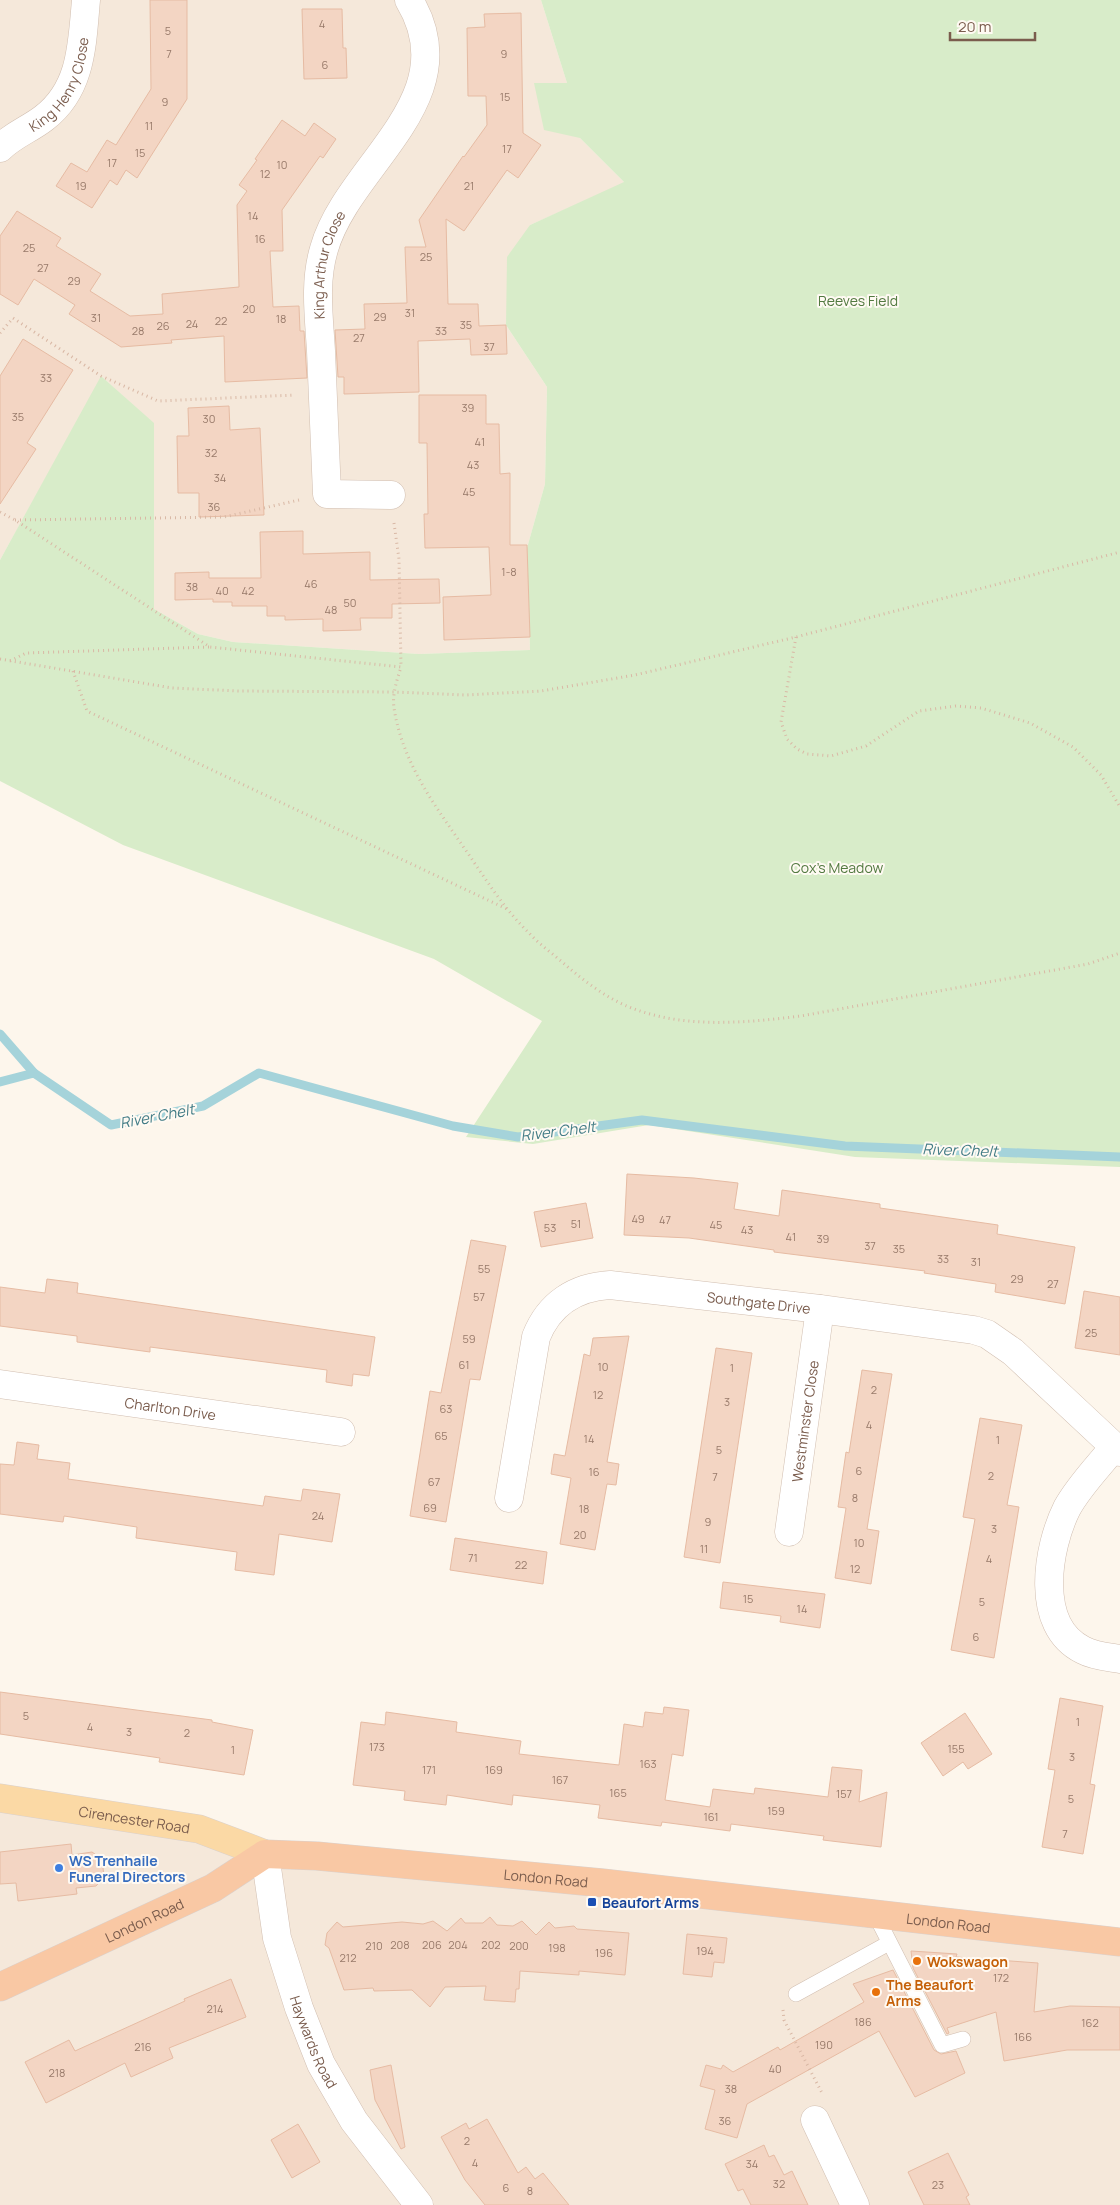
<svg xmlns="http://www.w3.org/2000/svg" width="1120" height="2205" font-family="Manrope,sans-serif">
<rect width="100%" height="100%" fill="#fdf6ec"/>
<g fill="#f5e8da">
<path d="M 0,0 L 541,0 L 567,83 L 580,138 L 625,183 L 530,225 L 506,325 L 547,387 L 545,484 L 527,548 L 530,650 L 419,654 L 233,642 L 198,634 L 154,609 L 154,424 L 102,377 L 0,560 Z"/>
<path d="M 0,1798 L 265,1854 L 1120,1942 L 1120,2205 L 0,2205 Z"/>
</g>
<path fill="#d8ecc9" d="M 541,0 L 1120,0 L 1120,1167 L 855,1157 L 649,1125 L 533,1144 L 466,1137 L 542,1021 L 434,959 L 123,845 L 0,781 L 0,560 L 101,376 L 154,423 L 154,609 L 198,634 L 233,642 L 419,654 L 530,650 L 527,548 L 545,484 L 547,387 L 506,325 L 507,257 L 530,225 L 624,182 L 580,138 L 544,130 L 534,83 L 567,83 Z"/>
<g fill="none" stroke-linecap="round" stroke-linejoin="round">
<g stroke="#a5d3da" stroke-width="9">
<path d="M 0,1034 L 34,1073"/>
<path d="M 0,1082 L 34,1073 L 111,1125 L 203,1106 L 259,1073 L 453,1126 L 518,1137 L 642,1120 L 845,1146 L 1120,1157"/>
</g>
</g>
<g fill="#f3d5c3" stroke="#e6bba3">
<path d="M 150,0 L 187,0 L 187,99 L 137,178 L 126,170 L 117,185 L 110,180 L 92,208 L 56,186 L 71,163 L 87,172 L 107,140 L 116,145 L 151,89 Z"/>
<path d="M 302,9 L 342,9 L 343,48 L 346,48 L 347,78 L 304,79 Z"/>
<path d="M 521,13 L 523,133 L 541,145 L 518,178 L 507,170 L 464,231 L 446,219 L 448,304 L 478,304 L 479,326 L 506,325 L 507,354 L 471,355 L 470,339 L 418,341 L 419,392 L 344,394 L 344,377 L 338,377 L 335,330 L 365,329 L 364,304 L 407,303 L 405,247 L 426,247 L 419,220 L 463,156 L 464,157 L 487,125 L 486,96 L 468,96 L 467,28 L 485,27 L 484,14 Z"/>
<path d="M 282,120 L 305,136 L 314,123 L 336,139 L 323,158 L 320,156 L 282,210 L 283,251 L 270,251 L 273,307 L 299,306 L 300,331 L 304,331 L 307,378 L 225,382 L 224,336 L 171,340 L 172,343 L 121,347 L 69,314 L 75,305 L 34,279 L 18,305 L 0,294 L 0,236 L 17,211 L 61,238 L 56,246 L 101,274 L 90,291 L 130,316 L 163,314 L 162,294 L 239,287 L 237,205 L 247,191 L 239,185 L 257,160 L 255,159 Z"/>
<path d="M 23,339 L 73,370 L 27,443 L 36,449 L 0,504 L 0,376 Z"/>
<path d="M 419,395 L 486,395 L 486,424 L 499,424 L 500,474 L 510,473 L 510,545 L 527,545 L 530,637 L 444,640 L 443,597 L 491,595 L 489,547 L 425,548 L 424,514 L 428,514 L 427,443 L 419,443 Z"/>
<path d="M 229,406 L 230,430 L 260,428 L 264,515 L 199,517 L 199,493 L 178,493 L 177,436 L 189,436 L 188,408 Z"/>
<path d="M 303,531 L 303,554 L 370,552 L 370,580 L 439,579 L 440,603 L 392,604 L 392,618 L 360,618 L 361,630 L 323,631 L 323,619 L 285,620 L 285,616 L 267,616 L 267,606 L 232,606 L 232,602 L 213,602 L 213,599 L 175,600 L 175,573 L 209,572 L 209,578 L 261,578 L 260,532 Z"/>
<path d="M 627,1174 L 694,1178 L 738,1183 L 734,1209 L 779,1216 L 782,1190 L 880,1204 L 880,1208 L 998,1225 L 997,1234 L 1075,1247 L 1065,1304 L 995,1292 L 996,1284 L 924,1273 L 925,1271 L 774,1252 L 774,1250 L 689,1238 L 624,1235 Z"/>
<path d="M 586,1203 L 593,1238 L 541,1247 L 534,1212 Z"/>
<path d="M 471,1240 L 506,1246 L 480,1380 L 470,1379 L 446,1522 L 410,1516 L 430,1391 L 441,1393 Z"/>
<path d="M 47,1279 L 78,1283 L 77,1293 L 375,1337 L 369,1376 L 353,1374 L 352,1386 L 326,1382 L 327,1370 L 150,1347 L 150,1352 L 77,1342 L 77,1336 L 0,1326 L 0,1287 L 45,1293 Z"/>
<path d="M 1084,1291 L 1120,1297 L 1120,1355 L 1075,1348 Z"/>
<path d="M 629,1336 L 607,1462 L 619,1464 L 616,1485 L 607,1484 L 595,1550 L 560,1544 L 571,1478 L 551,1474 L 554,1454 L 565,1456 L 584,1354 L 590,1356 L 593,1338 Z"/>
<path d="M 716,1348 L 752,1353 L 720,1563 L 684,1557 Z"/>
<path d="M 862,1370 L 892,1374 L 867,1529 L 879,1531 L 871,1584 L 835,1578 L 846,1508 L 838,1507 L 846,1452 L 849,1453 Z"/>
<path d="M 980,1418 L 1022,1425 L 1007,1505 L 1019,1507 L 994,1658 L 951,1650 L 975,1519 L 963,1517 Z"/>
<path d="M 17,1442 L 39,1445 L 37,1459 L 70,1463 L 68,1479 L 263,1506 L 265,1496 L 301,1501 L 303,1489 L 340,1494 L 332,1542 L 279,1534 L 274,1575 L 235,1570 L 237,1552 L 136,1538 L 137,1527 L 64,1516 L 63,1522 L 0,1514 L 0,1464 L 14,1465 Z"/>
<path d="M 455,1538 L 547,1552 L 543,1584 L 450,1570 Z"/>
<path d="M 723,1582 L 825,1594 L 820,1628 L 780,1622 L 781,1616 L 720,1608 Z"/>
<path d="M 0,1692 L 212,1720 L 212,1722 L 253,1730 L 244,1775 L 159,1762 L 160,1758 L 0,1734 Z"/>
<path d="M 1060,1698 L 1103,1706 L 1090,1784 L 1095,1785 L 1083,1854 L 1042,1847 L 1055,1770 L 1048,1769 Z"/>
<path d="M 664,1707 L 689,1710 L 683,1756 L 672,1754 L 665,1800 L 710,1807 L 713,1789 L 754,1794 L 755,1788 L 828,1797 L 832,1767 L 862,1770 L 859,1802 L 887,1792 L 881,1847 L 823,1840 L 824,1836 L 731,1824 L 730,1831 L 662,1822 L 661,1826 L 598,1818 L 600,1805 L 513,1795 L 512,1805 L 447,1795 L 446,1805 L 404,1800 L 405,1791 L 353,1785 L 361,1722 L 385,1725 L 386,1712 L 457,1722 L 456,1732 L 521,1741 L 519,1754 L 619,1765 L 624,1724 L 643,1727 L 645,1712 L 663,1714 Z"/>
<path d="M 965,1713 L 992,1754 L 968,1769 L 963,1762 L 943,1776 L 921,1743 Z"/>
<path d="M 71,1844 L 72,1855 L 92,1852 L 102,1859 L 104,1877 L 96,1886 L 76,1888 L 77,1894 L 18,1901 L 16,1883 L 0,1884 L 0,1852 Z"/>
<path d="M 490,1917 L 497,1925 L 513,1926 L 522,1921 L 536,1935 L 549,1922 L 555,1928 L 574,1926 L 577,1929 L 629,1933 L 625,1975 L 579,1971 L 579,1975 L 520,1971 L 519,1989 L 516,1989 L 515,2002 L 484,2000 L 486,1986 L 445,1987 L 430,2007 L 412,1990 L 374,1991 L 373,1988 L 344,1990 L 329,1948 L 325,1945 L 327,1933 L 337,1922 L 343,1927 L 402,1922 L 423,1924 L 433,1921 L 447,1931 L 461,1918 L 465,1923 L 483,1923 Z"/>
<path d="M 687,1934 L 727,1938 L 724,1963 L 714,1962 L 712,1977 L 683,1974 Z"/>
<path d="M 911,1951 L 957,1954 L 956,1957 L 1038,1963 L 1034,2012 L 1070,2006 L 1120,2007 L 1120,2050 L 1067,2050 L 1004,2061 L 996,2012 L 947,2028 L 949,2033 L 947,2034 L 913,1968 Z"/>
<path d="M 893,1970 L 934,2050 L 941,2054 L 956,2051 L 965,2073 L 915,2097 L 879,2031 L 747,2104 L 737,2138 L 705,2129 L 715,2090 L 700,2086 L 706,2065 L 721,2069 L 723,2065 L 733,2072 L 778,2047 L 780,2050 L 864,2002 L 853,1984 Z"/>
<path d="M 231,1979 L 246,2017 L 169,2048 L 173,2058 L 131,2077 L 125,2063 L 46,2103 L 25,2062 L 69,2040 L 75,2051 L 185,2001 L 184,1999 Z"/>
<path d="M 391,2065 L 405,2147 L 401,2149 L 375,2100 L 370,2070 Z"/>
<path d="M 487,2119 L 518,2173 L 526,2167 L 535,2179 L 543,2173 L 569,2205 L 485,2205 L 465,2180 L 441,2137 L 466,2123 L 469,2129 Z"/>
<path d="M 298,2124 L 320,2162 L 292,2178 L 271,2140 Z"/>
<path d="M 764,2145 L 769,2157 L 774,2155 L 784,2175 L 792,2171 L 808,2205 L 751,2205 L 743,2189 L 738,2191 L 725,2164 Z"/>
<path d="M 948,2153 L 969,2195 L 966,2197 L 970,2205 L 924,2205 L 908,2172 Z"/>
</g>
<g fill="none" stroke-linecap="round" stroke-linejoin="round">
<g stroke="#d1beb0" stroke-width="16">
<g id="service">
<path d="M 875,1914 L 942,2045 L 963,2039"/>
<path d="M 796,1994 L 889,1943"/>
</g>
</g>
<g stroke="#d1beb0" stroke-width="29">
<g id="minor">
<path id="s1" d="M 0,148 C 13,135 30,129 44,118 C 82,89 82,44 86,0"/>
<path id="s2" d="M 391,495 L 327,494 C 325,446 323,398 321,351 C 319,317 314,282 324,249 C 348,164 469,99 409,0"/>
<path id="s3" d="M 0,1384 L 341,1432"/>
<path d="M 1114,1447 C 1098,1467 1079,1486 1067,1508 C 1047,1548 1034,1626 1083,1650 C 1094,1656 1108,1657 1120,1659"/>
<path id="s4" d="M 509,1498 L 536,1337 C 549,1304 575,1287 610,1285 L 820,1309 L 974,1330 L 987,1334 L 1013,1352 L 1120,1452"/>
<path id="s5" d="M 789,1532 L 820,1309"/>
<path id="s6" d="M 265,1854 L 277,1938 L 299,2008 L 321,2064 L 354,2121 L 419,2205"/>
<path d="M 815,2120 L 855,2205"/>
</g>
</g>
<g stroke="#dad1cd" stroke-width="29">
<g id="primary">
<path id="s7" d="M 0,1798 L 199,1829 L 265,1854"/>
</g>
</g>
<g stroke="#dad1cd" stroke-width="29">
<g id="trunk">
<path id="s8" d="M 0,1987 L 213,1888 L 265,1854 L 317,1856 L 603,1883 L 1120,1942"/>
</g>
</g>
<g stroke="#d9b8a5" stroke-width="3" stroke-dasharray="1 4" stroke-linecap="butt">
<path d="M 0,333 L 13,318 L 101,376 L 158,401 L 295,395"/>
<path d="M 0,512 L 15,520 L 210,647 L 401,667 C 397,680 392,694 394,708 C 402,760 431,800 460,842 C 482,873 502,907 529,933 C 541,946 556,956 569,968 C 587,983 607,998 629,1007 C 684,1029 743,1023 801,1016 L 1088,964 L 1120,953"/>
<path d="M 15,520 L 224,517 L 299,500"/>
<path d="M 394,523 L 399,559 L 401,667"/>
<path d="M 796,637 L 781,722 L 787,739 L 797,749 L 807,754 L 831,756 L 866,746 L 919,711 L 956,706 L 981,708 L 1030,723 L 1073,747 L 1101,775 L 1120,807"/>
<path d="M 0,659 L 172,688 L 238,691 L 394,692 L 466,695 L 541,691 L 635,675 L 796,637 L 1120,552"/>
<path d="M 10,661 L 26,653 L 209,647"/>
<path d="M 73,671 L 87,711 L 509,910"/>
<path d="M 783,2010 L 784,2020 L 822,2093"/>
</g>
<use href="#service" stroke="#fff" stroke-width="15"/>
<use href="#minor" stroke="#fff" stroke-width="28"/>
<use href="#primary" stroke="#fbd9a5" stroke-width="28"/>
<use href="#trunk" stroke="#f9c8a4" stroke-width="28"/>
</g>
<circle fill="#3f7fe0" stroke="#fffaf3" stroke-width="2" cx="59" cy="1868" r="5"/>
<rect fill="#1a4fb4" stroke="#fffaf3" stroke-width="2" x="587" y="1897" width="10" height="10" rx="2.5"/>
<g fill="#e8710a" stroke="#fffaf3" stroke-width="2">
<circle cx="917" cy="1961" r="5"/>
<circle cx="876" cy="1992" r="5"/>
</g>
<g text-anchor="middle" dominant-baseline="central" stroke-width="4" stroke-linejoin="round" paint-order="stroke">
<g font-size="11" fill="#987a6a">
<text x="322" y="23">4</text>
<text x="168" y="30">5</text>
<text x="169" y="53">7</text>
<text x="504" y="53">9</text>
<text x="325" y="64">6</text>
<text x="505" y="96">15</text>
<text x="165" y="101">9</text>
<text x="149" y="125">11</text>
<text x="507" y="148">17</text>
<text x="140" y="152">15</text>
<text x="112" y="162">17</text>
<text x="282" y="164">10</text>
<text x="265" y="173">12</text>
<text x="81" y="185">19</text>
<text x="469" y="185">21</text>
<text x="253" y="215">14</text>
<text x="260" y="238">16</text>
<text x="29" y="247">25</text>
<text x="426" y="256">25</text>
<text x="43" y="267">27</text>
<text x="74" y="280">29</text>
<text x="249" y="308">20</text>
<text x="410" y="312">31</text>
<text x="380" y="316">29</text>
<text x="96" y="317">31</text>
<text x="281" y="318">18</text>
<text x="221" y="320">22</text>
<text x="192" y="323">24</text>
<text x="466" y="324">35</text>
<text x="163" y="325">26</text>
<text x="138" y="330">28</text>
<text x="441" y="330">33</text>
<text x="359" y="337">27</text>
<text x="489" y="346">37</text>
<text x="46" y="377">33</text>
<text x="468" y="407">39</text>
<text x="18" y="416">35</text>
<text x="209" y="418">30</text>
<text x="480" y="441">41</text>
<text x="211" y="452">32</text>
<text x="473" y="464">43</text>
<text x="220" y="477">34</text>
<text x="469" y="491">45</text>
<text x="214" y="506">36</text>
<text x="509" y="571">1-8</text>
<text x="311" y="583">46</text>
<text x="192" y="586">38</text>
<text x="222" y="590">40</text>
<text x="248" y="590">42</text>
<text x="350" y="602">50</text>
<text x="331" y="609">48</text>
<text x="638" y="1218">49</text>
<text x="665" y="1219">47</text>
<text x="576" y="1223">51</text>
<text x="716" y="1224">45</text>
<text x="550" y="1227">53</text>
<text x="747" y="1229">43</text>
<text x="791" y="1236">41</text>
<text x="823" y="1238">39</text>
<text x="870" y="1245">37</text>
<text x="899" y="1248">35</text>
<text x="943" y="1258">33</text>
<text x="976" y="1261">31</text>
<text x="484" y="1268">55</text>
<text x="1017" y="1278">29</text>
<text x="1053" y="1283">27</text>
<text x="479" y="1296">57</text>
<text x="1091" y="1332">25</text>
<text x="469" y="1338">59</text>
<text x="464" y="1364">61</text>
<text x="603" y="1366">10</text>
<text x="732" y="1367">1</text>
<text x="874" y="1389">2</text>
<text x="598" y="1394">12</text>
<text x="727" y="1401">3</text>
<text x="446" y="1408">63</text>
<text x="869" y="1424">4</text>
<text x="441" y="1435">65</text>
<text x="589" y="1438">14</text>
<text x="998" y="1439">1</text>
<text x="719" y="1449">5</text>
<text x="859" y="1470">6</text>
<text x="594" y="1471">16</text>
<text x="991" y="1475">2</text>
<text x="715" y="1476">7</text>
<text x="434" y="1481">67</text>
<text x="855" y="1497">8</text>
<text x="430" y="1507">69</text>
<text x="584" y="1508">18</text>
<text x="318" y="1515">24</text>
<text x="708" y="1521">9</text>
<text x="994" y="1528">3</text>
<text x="580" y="1534">20</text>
<text x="859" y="1542">10</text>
<text x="704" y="1548">11</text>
<text x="473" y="1557">71</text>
<text x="989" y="1558">4</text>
<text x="521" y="1564">22</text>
<text x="855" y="1568">12</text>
<text x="748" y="1598">15</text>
<text x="982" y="1601">5</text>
<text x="802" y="1608">14</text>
<text x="976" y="1636">6</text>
<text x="26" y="1715">5</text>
<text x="1078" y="1721">1</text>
<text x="90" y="1726">4</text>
<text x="129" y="1731">3</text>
<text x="187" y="1732">2</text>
<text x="377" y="1746">173</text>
<text x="956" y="1748">155</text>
<text x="233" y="1749">1</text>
<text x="1072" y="1756">3</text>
<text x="648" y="1763">163</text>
<text x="429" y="1769">171</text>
<text x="494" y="1769">169</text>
<text x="560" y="1779">167</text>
<text x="618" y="1792">165</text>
<text x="844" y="1793">157</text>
<text x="1071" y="1798">5</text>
<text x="776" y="1810">159</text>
<text x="711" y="1816">161</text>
<text x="1065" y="1833">7</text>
<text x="400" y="1944">208</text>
<text x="432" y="1944">206</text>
<text x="458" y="1944">204</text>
<text x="491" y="1944">202</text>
<text x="374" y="1945">210</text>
<text x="519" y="1945">200</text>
<text x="557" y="1947">198</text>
<text x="705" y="1950">194</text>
<text x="604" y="1952">196</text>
<text x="348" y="1957">212</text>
<text x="1001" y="1977">172</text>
<text x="215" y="2008">214</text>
<text x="863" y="2021">186</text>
<text x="1090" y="2022">162</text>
<text x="1023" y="2036">166</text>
<text x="824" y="2044">190</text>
<text x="143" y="2046">216</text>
<text x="775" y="2068">40</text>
<text x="57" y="2072">218</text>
<text x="731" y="2088">38</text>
<text x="725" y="2120">36</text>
<text x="467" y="2140">2</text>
<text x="475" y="2162">4</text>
<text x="752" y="2163">34</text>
<text x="779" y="2183">32</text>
<text x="938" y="2184">23</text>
<text x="506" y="2187">6</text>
<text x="530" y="2190">8</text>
</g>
<g font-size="14" fill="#7a5c4d" stroke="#fffaf3">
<text stroke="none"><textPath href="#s1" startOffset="91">King Henry Close</textPath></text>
<text stroke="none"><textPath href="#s2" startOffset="295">King Arthur Close</textPath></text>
<text stroke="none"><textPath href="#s4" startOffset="409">Southgate Drive</textPath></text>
<text stroke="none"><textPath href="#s3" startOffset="172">Charlton Drive</textPath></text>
<text stroke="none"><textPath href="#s5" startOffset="112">Westminster Close</textPath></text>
<text stroke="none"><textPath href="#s7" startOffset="136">Cirencester Road</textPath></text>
<text stroke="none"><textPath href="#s8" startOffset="579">London Road</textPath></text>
<text stroke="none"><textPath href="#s8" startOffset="159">London Road</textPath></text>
<text stroke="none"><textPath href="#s8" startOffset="984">London Road</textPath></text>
<text stroke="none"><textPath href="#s6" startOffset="195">Haywards Road</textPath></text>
</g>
<g font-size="14" fill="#537a41" stroke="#fffaf3">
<text x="858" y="300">Reeves Field</text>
<text x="837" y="867">Cox's Meadow</text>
</g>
<g font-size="14" font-weight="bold" fill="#366cbe" stroke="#fffaf3" text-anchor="start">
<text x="69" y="1860">WS Trenhaile<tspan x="69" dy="16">Funeral Directors</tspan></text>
</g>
<g font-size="14" font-weight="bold" fill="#164399" stroke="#fffaf3" text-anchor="start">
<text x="602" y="1902">Beaufort Arms</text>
</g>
<g font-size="14" font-weight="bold" fill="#c56008" stroke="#fffaf3" text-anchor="start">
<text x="927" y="1961">Wokswagon</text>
<text x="886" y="1984">The Beaufort<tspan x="886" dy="16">Arms</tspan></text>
</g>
<g font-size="15" font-style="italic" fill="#437c86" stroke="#fffaf3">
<text transform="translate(157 1116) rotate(-11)">River Chelt</text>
<text transform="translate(558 1131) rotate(-7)">River Chelt</text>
<text transform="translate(960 1150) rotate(2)">River Chelt</text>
</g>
</g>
<path d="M950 32v8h85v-8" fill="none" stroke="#7a5c4d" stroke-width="2.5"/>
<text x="958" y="32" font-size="15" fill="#7a5c4d" stroke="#fffaf3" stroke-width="4" paint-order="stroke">20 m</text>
</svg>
